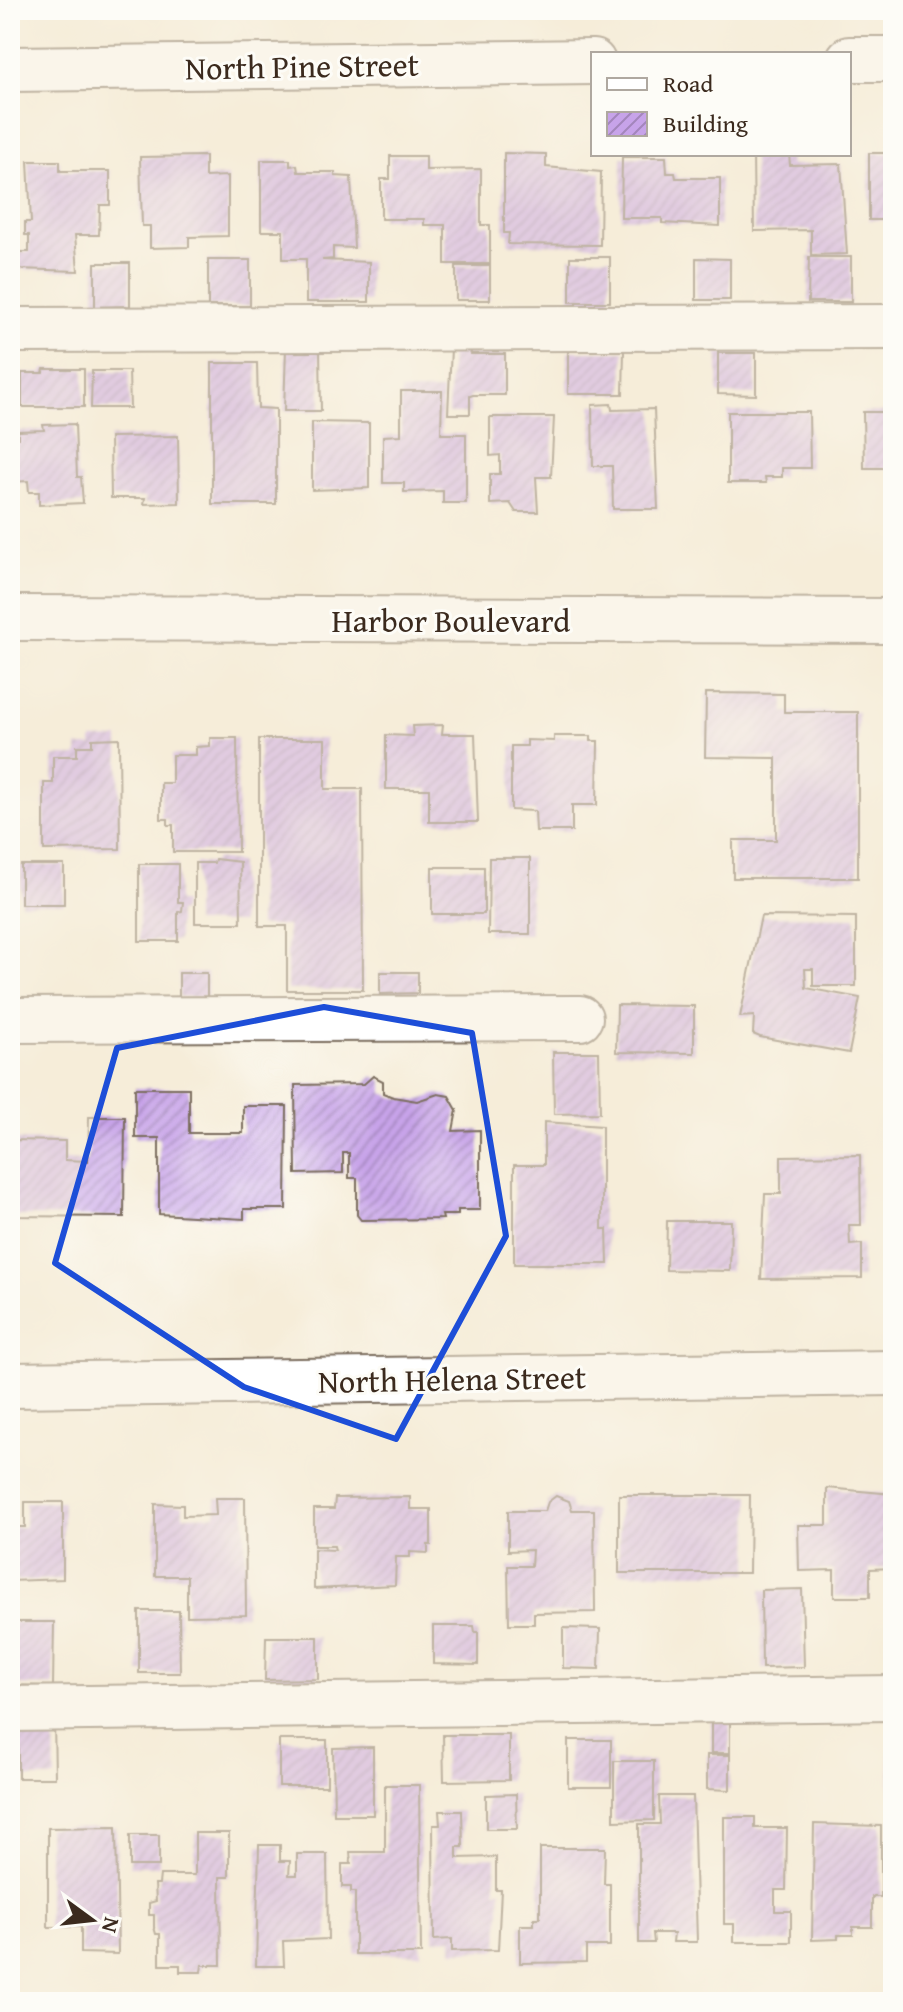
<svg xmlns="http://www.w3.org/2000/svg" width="903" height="2012" font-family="'Gentium Book Plus',serif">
<defs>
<pattern id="building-hatch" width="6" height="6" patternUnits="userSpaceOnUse" patternTransform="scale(2)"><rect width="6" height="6" fill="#c7a3e9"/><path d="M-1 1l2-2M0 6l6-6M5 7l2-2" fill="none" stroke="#a385bc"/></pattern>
</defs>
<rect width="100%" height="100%" fill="#fdfcf7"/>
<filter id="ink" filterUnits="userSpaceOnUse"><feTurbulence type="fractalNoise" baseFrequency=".0125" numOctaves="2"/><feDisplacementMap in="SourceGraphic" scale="16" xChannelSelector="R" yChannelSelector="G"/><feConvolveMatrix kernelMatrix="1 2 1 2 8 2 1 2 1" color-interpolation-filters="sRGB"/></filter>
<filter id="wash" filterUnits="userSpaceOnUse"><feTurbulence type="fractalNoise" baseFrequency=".006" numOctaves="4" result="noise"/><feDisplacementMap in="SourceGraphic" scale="32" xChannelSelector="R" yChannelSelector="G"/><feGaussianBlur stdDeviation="1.8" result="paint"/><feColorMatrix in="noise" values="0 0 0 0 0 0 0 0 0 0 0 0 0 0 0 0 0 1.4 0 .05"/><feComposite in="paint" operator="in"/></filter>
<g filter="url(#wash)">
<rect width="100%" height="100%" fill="#f6edd9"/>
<g id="blocks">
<g fill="url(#building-hatch)">
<path d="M 504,153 L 546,154 L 546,167 L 601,172 L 600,245 L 508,244 L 509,233 L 504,233 Z"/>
<rect x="869" y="153" width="24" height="67"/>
<path d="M 753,154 L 789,154 L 790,165 L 841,164 L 847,254 L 811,255 L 811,230 L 754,231 Z"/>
<path d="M 205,156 L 205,177 L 228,176 L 228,236 L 189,237 L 189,247 L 150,248 L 150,226 L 142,226 L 140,157 Z"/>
<path d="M 390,156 L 426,156 L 426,170 L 481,169 L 481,225 L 490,225 L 490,264 L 445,264 L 445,225 L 424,225 L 424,219 L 381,219 L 381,179 L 390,179 Z"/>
<path d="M 622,157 L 666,157 L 667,173 L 675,173 L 676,178 L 720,178 L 720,226 L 662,223 L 662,218 L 621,218 Z"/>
<path d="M 261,160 L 290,160 L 290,166 L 297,165 L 298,172 L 335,172 L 335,176 L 351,177 L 354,248 L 333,247 L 333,259 L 322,260 L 369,262 L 369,302 L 306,302 L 306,259 L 283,259 L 283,231 L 261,231 Z"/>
<path d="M 28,161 L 60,161 L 60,171 L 110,171 L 110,205 L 100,205 L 99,235 L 75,235 L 78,271 L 18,269 L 19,252 L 29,252 L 29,235 L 25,235 L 25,222 L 31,222 Z"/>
<rect x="570" y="257" width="40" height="45"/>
<path d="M 809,257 L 851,257 L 851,302 L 808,302 Z"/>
<path d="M 696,258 L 730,259 L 730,300 L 696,300 Z"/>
<rect x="208" y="260" width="42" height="46"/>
<path d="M 95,263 L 130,263 L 130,306 L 95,307 Z"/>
<rect x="456" y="266" width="34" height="34"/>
<path d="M 286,348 L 320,348 L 321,411 L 284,411 Z"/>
<path d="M 451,348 L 470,348 L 471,354 L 505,354 L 505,395 L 473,395 L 470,396 L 470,414 L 448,414 Z"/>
<path d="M 568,351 L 624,351 L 623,394 L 568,394 Z"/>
<path d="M 718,353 L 756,353 L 756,395 L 718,394 Z"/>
<path d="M 212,363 L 257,363 L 258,408 L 276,409 L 276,504 L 212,504 Z"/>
<path d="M 44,369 L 84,369 L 84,407 L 22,407 L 22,373 L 43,373 Z"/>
<path d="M 92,371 L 129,371 L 130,408 L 91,408 Z"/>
<path d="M 401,391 L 442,391 L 441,434 L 466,434 L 466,503 L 443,503 L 443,491 L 404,492 L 404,483 L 383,483 L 383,436 L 401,435 Z"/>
<path d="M 611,404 L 612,410 L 654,409 L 658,509 L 613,509 L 612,466 L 593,466 L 592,405 Z"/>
<path d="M 728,412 L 809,412 L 810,468 L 782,468 L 782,477 L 765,477 L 766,483 L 728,483 Z"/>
<path d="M 863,412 L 893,412 L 893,468 L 864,468 Z"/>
<path d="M 490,417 L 554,417 L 551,477 L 536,477 L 538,512 L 516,512 L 510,503 L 490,504 L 490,474 L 500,474 L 500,455 L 490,456 Z"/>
<path d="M 312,422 L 369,423 L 369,488 L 312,490 Z"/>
<path d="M 75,424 L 77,477 L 81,477 L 83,503 L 39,505 L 39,492 L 29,492 L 28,481 L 10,482 L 10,438 L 18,438 L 18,431 L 44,430 L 43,425 Z"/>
<path d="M 178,436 L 179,503 L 144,504 L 145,498 L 111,498 L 110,437 Z"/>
<path d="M 706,693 L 784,694 L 784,712 L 858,712 L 858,878 L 733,878 L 733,840 L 776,840 L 776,758 L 705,757 Z"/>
<path d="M 443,725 L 442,734 L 475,734 L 478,822 L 429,822 L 429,789 L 386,789 L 386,735 L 413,736 L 412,726 Z"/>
<path d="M 554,736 L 591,736 L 591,741 L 598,741 L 597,805 L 572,805 L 572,831 L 536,831 L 535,811 L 511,810 L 511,746 L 527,746 L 527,740 L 554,741 Z"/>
<path d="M 119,738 L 120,849 L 44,850 L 44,783 L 53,783 L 53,756 L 77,756 L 77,746 L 92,746 L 92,739 Z"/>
<path d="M 210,738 L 237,738 L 238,852 L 173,852 L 173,825 L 168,825 L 168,819 L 161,819 L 161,783 L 172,783 L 172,755 L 196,755 L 196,747 L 210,746 Z"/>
<path d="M 259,739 L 325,739 L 325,789 L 362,789 L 363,990 L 287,990 L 287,926 L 259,926 Z"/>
<path d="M 489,858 L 530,858 L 530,934 L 488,934 Z"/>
<path d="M 215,859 L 240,862 L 241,923 L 195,923 L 195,863 L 214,863 Z"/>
<path d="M 139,864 L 178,864 L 178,902 L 183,902 L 182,911 L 178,912 L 178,941 L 139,941 Z"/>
<rect x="21" y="865" width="43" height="39"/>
<rect x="432" y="867" width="52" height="47"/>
<path d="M 761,916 L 856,917 L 856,986 L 813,986 L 813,969 L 805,969 L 806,988 L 860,998 L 849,1053 L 760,1037 L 753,1034 L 754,1016 L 740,1017 Z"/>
<path d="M 380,972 L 418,972 L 418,993 L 380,994 Z"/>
<rect x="179" y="973" width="28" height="24"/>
<path d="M 617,1005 L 694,1006 L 694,1053 L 616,1052 Z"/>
<path d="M 553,1052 L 599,1052 L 600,1113 L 554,1114 Z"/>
<path d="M 373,1076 L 383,1081 L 383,1093 L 393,1097 L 417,1101 L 438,1094 L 449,1096 L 457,1110 L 453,1131 L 480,1130 L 480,1210 L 458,1210 L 458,1215 L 442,1215 L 443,1219 L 361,1220 L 357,1215 L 357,1178 L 349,1178 L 349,1153 L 343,1153 L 343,1173 L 296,1174 L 295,1085 L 364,1084 Z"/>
<path d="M 135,1088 L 189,1088 L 189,1133 L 243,1133 L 243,1106 L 287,1106 L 286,1209 L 244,1209 L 244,1219 L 159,1214 L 159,1138 L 135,1138 Z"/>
<path d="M 89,1117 L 125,1117 L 124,1217 L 10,1216 L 10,1140 L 65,1141 L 65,1160 L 88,1161 Z"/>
<path d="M 544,1122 L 602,1126 L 602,1229 L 607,1229 L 608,1264 L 514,1264 L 514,1165 L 544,1165 Z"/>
<path d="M 860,1155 L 861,1225 L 849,1225 L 850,1245 L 862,1244 L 862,1278 L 761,1279 L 765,1194 L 781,1194 L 781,1156 Z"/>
<path d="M 667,1221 L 731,1221 L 730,1271 L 666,1270 Z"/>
<path d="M 827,1488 L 893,1494 L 893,1568 L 870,1569 L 870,1597 L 834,1597 L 834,1570 L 799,1571 L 798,1525 L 827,1525 Z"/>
<path d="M 619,1495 L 750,1495 L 749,1573 L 619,1573 Z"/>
<path d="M 556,1496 L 569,1501 L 572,1510 L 594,1510 L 595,1612 L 534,1613 L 534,1624 L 509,1624 L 508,1566 L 531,1566 L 532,1550 L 508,1551 L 508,1511 L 545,1511 L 548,1502 Z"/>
<path d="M 410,1497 L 410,1509 L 431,1509 L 431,1545 L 428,1545 L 428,1553 L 410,1552 L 410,1557 L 396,1557 L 395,1585 L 314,1589 L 314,1549 L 335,1550 L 334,1546 L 314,1546 L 314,1509 L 334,1509 L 335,1498 Z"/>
<path d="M 215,1498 L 245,1498 L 246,1615 L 187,1616 L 187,1576 L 155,1576 L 155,1504 L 183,1505 L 183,1516 L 216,1515 Z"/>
<path d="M 25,1502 L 63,1502 L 63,1579 L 10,1581 L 10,1527 L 25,1527 Z"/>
<path d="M 802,1589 L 804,1667 L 762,1668 L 761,1590 Z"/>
<path d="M 139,1611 L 179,1611 L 180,1673 L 139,1673 Z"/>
<path d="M 10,1622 L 54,1622 L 53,1686 L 10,1685 Z"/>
<path d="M 433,1626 L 474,1626 L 475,1632 L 478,1632 L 478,1665 L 433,1664 Z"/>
<path d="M 563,1628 L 600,1629 L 599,1669 L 563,1668 Z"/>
<path d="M 266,1637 L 318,1637 L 318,1679 L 265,1680 Z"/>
<path d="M 18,1719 L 54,1719 L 55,1778 L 18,1778 Z"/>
<rect x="711" y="1720" width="19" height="33"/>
<path d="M 443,1735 L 509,1735 L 509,1780 L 444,1781 Z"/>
<path d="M 889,1736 L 893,1736 L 893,1794 L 890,1794 Z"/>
<rect x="279" y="1740" width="48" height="46"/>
<rect x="568" y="1740" width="43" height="47"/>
<path d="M 373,1747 L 373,1815 L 334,1815 L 333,1748 Z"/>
<path d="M 707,1755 L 730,1755 L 730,1790 L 707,1789 Z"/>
<path d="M 614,1761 L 654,1761 L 654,1820 L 614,1821 Z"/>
<path d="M 385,1785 L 419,1785 L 421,1954 L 355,1954 L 355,1892 L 351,1892 L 351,1887 L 342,1887 L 342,1864 L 351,1864 L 350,1852 L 385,1852 Z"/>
<path d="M 516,1794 L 517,1829 L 486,1829 L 486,1795 Z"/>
<path d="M 659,1796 L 693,1796 L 697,1942 L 673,1942 L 674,1933 L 653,1933 L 654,1943 L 639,1943 L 639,1824 L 660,1824 Z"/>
<path d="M 439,1811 L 462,1811 L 463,1847 L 457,1847 L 457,1858 L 496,1857 L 496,1890 L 501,1890 L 498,1950 L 452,1951 L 452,1939 L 434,1940 L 433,1825 L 440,1825 Z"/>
<path d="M 724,1817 L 755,1817 L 755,1828 L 787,1828 L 786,1890 L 775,1890 L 775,1911 L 791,1911 L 791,1942 L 734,1942 L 734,1924 L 724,1924 Z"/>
<path d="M 814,1824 L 881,1826 L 881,1897 L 872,1897 L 872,1927 L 853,1927 L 853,1935 L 838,1935 L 838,1939 L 812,1940 Z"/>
<path d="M 116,1827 L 118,1954 L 81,1953 L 81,1927 L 48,1927 L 48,1828 Z"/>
<path d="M 195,1833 L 229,1833 L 229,1877 L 220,1877 L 221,1965 L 202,1965 L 201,1972 L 180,1972 L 180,1965 L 160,1965 L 160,1934 L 156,1934 L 154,1927 L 154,1915 L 149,1915 L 149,1903 L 156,1901 L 155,1884 L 159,1884 L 160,1875 L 195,1875 Z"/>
<rect x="130" y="1835" width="29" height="31"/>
<path d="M 259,1845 L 280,1845 L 280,1861 L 290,1861 L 289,1875 L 297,1875 L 297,1854 L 327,1854 L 328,1939 L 283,1941 L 284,1966 L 256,1966 Z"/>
<path d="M 540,1848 L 605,1848 L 604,1884 L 610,1884 L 610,1946 L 586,1946 L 586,1962 L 520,1963 L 520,1925 L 534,1925 L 534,1918 L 540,1918 Z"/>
</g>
</g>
</g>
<g filter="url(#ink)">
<use href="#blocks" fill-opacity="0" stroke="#7c6e5f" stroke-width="2"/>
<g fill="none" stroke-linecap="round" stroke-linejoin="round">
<g stroke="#7c6e5f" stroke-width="48">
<g id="minor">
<path d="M 849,59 L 893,59"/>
<path d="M 10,69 L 593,62"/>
<path d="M 10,330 L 893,327"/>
<path d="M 10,1020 L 580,1018"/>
<path d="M 10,1385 L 893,1373"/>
<path d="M 10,1709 L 893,1698"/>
</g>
</g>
<g stroke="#7c6e5f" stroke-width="48">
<path id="major" d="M 10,618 L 893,621"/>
</g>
<use href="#minor" stroke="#fff" stroke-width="44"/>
<use href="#major" stroke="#fff" stroke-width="44"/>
</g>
</g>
<path d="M0 0H903V2012H0ZM 324,1007 L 472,1033 L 506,1236 L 396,1439 L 244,1387 L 55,1263 L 117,1048 Z" fill="#f6edd9" fill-opacity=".55" fill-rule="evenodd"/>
<path fill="none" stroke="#1d4ed8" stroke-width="6" stroke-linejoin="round" d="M 324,1007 L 472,1033 L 506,1236 L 396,1439 L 244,1387 L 55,1263 L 117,1048 Z"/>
<g text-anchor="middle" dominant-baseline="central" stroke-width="6" stroke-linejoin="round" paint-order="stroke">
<g font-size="32" fill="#3b2a1e" stroke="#fdfcf7">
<text transform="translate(302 66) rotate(-1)">North Pine Street</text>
<text x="451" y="620">Harbor Boulevard</text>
<text transform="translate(452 1379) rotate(-1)">North Helena Street</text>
</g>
</g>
<rect width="903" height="2012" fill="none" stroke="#fdfcf7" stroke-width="40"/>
<rect x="591" y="52" width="260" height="104" fill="#fdfcf7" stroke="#afa8a0" stroke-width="2"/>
<rect x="607" y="78" width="40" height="12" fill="#ffffff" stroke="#afa8a0" stroke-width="2"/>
<text x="663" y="92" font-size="24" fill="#3b2a1e">Road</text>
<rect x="607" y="112" width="40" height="24" fill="url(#building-hatch)" stroke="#afa8a0" stroke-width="2"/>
<text x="663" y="132" font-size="24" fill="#3b2a1e">Building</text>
<g transform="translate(92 1920) rotate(105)" stroke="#fdfcf7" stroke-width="6" paint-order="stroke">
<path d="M0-6L14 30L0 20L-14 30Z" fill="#3b2a1e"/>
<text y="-12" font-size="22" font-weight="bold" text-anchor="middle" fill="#3b2a1e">N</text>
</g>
</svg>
